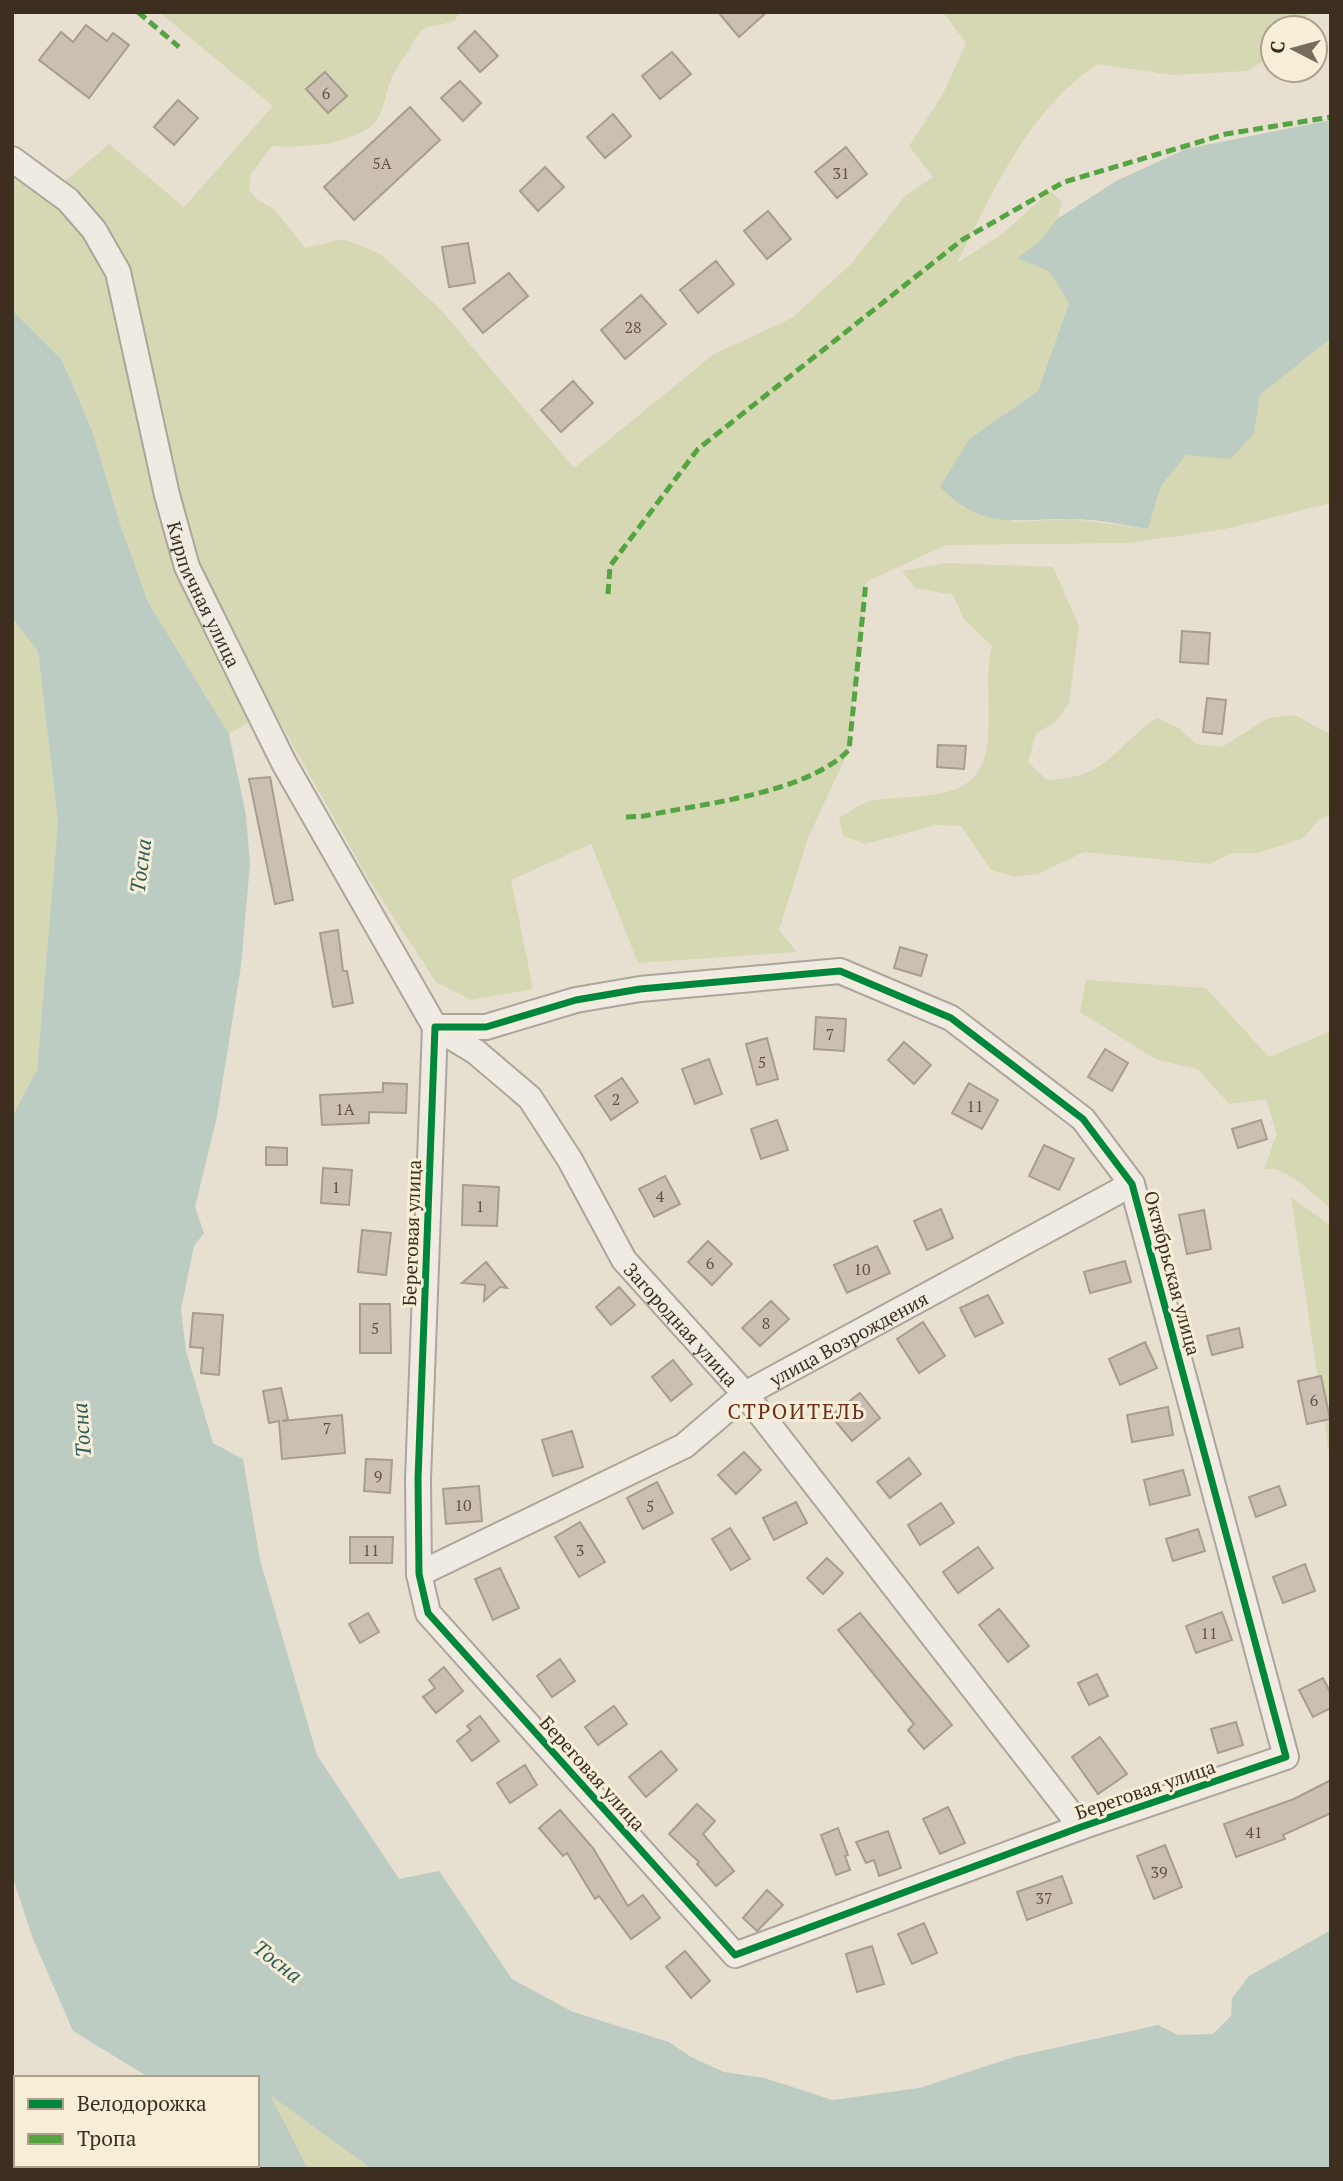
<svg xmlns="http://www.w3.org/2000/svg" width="1343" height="2181" font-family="'PT Serif',serif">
<rect width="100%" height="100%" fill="#e7e0d1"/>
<g fill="#d6d7b3">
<path d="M 159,12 L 459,12 L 455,21 C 446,24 431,25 424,29 C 415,35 411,48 405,56 C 385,82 391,87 380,114 C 367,145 300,148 272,146 L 251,174 L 249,190 L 259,201 L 274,209 L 305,248 L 344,239 L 381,254 L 442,311 L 574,468 L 714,354 L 792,318 L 851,264 L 905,196 L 933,177 L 909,146 L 943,94 L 966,43 L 943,12 L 1310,12 L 1300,28 L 1273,28 L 1273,55 L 1248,71 L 1173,75 L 1098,64 C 1028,110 994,190 957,263 L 1002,234 L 1050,191 L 1062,202 L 1057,219 L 1038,243 L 1049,271 L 1069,303 L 1038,391 L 969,439 L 1012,522 L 1073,519 L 1148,529 L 1161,486 L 1186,455 L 1254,434 L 1260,395 L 1331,338 L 1331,503 L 1221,530 L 1128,543 L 946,545 L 866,582 L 849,750 L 808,838 L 779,930 L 797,952 L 638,963 L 591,844 L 511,880 L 533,989 L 471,1000 L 436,982 L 366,875 L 272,708 L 229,734 L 148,602 L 120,524 L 92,430 L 62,360 L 12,310 L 12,174 L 46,198 L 109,144 L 184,207 L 273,106 Z"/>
<path d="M 948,563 L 1053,567 L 1079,626 L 1069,703 L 1056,721 L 1036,734 L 1028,762 L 1047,780 C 1109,778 1112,748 1157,718 L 1179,728 L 1196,744 L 1222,747 L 1268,718 L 1295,715 L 1331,735 L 1331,813 L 1318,821 L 1302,839 L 1257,853 L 1231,853 L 1210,864 L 1084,852 L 1038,874 L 1015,877 L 991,870 L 961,826 L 936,825 L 865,844 L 843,836 L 839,818 C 848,813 858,805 867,802 C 911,791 977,809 987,747 C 992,714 984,680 992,646 L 964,619 L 953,595 L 915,588 L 902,571 Z"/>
<path d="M 12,618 L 38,651 L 58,822 L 37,1070 L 12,1117 Z"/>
<path d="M 1086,980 L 1206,988 L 1269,1057 L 1331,1031 L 1331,1208 C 1313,1195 1287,1165 1264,1169 L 1277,1134 L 1266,1099 L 1229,1104 L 1198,1069 L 1157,1060 L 1080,1012 Z"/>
<path d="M 1291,1197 L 1331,1226 L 1331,1468 Z"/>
<path d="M 269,2094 L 372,2169 L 308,2169 Z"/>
<path d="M 12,2123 L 16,2124 L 16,2165 L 109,2165 L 117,2169 L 12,2169 Z"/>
</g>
<g fill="#bcccc2">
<path d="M 1331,120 L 1331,338 L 1260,395 L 1254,434 L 1230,459 L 1186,455 L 1161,486 L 1148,529 C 1123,525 1097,519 1072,519 C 1015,518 985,532 940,487 L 969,439 L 1038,391 L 1069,303 L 1049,271 L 1017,258 L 1038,243 L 1057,219 L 1116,181 L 1186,149 Z"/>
<path d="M 12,310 L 62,360 L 92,430 L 120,524 L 148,602 L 229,734 L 246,815 L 250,864 L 241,966 L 217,1117 L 195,1207 L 204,1233 L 194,1246 L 181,1309 L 186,1351 L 213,1443 L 243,1459 L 260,1560 L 317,1755 L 399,1879 L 439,1871 L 512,1979 L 573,2012 L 669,2042 L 691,2057 L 724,2072 L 764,2078 L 833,2100 L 919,2088 L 1014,2057 L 1158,2025 L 1178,2035 L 1213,2034 L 1231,2016 L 1232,1998 L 1249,1976 L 1331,1930 L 1331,2169 L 372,2169 L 270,2095 L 308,2169 L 198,2169 L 198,2165 L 257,2165 L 257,2078 L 150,2078 L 73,2031 L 33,1939 L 12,1875 L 12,1117 L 37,1070 L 58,822 L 38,651 L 12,618 Z"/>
</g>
<g fill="#cbbfb2" stroke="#a89c90" stroke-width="2">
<path d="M 718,12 L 767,12 L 739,37 Z"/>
<path d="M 86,25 L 107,41 L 113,33 L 129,45 L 89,98 L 39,60 L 61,32 L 73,42 Z"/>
<path d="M 475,31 L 498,56 L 480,72 L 458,48 Z"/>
<path d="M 672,52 L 691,74 L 660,99 L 642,76 Z"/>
<path d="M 325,72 L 347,96 L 328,113 L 306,89 Z"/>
<path d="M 460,81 L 481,103 L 463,121 L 441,98 Z"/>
<path d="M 178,100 L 198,118 L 174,145 L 154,127 Z"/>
<path d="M 410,107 L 440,140 L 354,220 L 324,187 Z"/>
<path d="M 613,114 L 631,136 L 605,158 L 587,137 Z"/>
<path d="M 846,147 L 867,174 L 837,198 L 815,172 Z"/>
<path d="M 545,167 L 564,187 L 538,211 L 520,191 Z"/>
<path d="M 768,211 L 791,239 L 767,259 L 744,231 Z"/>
<path d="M 468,243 L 475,283 L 449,287 L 442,247 Z"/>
<path d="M 716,261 L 734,284 L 698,313 L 680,290 Z"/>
<path d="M 509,273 L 528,296 L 483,333 L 463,309 Z"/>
<path d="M 641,295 L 666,324 L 625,359 L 601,330 Z"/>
<path d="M 573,381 L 593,403 L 561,432 L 541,410 Z"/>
<path d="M 1182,631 L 1210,633 L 1208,664 L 1180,662 Z"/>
<path d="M 1207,698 L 1226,700 L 1222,734 L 1203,732 Z"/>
<path d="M 938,745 L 966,746 L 964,769 L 937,767 Z"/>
<path d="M 270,777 L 293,900 L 275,904 L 249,779 Z"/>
<path d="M 338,930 L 343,971 L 347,971 L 353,1003 L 333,1007 L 320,933 Z"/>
<path d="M 900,947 L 927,955 L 921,976 L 894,968 Z"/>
<path d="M 816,1017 L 846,1019 L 844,1051 L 814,1049 Z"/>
<path d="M 767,1038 L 778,1079 L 757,1085 L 746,1044 Z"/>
<path d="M 904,1042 L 931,1065 L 914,1084 L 888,1060 Z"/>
<path d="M 1105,1049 L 1128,1063 L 1112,1091 L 1088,1077 Z"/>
<path d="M 709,1059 L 722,1094 L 695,1104 L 682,1069 Z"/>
<path d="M 622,1078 L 638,1102 L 611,1120 L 595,1096 Z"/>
<path d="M 383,1083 L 407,1084 L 406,1113 L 369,1112 L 369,1123 L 322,1125 L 320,1095 L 383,1092 Z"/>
<path d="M 969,1083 L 998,1100 L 982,1129 L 952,1113 Z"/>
<path d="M 777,1120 L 788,1150 L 761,1159 L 751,1129 Z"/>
<path d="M 1261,1120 L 1267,1139 L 1238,1148 L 1232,1129 Z"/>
<path d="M 1044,1145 L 1074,1159 L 1059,1190 L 1029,1176 Z"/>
<path d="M 266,1147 L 287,1148 L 287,1165 L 266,1165 Z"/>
<path d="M 323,1168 L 352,1170 L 349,1205 L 321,1203 Z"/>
<path d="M 665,1176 L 680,1204 L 654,1217 L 639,1189 Z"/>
<path d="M 463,1185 L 499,1187 L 497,1226 L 462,1225 Z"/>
<path d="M 941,1209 L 953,1238 L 927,1250 L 914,1221 Z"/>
<path d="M 1204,1210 L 1211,1249 L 1187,1254 L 1179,1215 Z"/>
<path d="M 362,1230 L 391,1233 L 386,1275 L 358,1272 Z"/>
<path d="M 708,1241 L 732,1264 L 712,1285 L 688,1262 Z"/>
<path d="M 877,1246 L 890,1273 L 847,1293 L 834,1265 Z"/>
<path d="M 1125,1261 L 1131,1282 L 1090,1293 L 1084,1272 Z"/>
<path d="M 486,1262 L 507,1288 L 500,1287 L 484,1301 L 485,1285 L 462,1283 Z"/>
<path d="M 619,1287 L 635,1305 L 611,1325 L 596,1307 Z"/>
<path d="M 988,1295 L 1003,1323 L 975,1337 L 960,1308 Z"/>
<path d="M 771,1301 L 789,1319 L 760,1346 L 742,1328 Z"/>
<path d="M 360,1304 L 390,1304 L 391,1353 L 360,1353 Z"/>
<path d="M 193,1313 L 223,1315 L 219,1375 L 201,1373 L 203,1348 L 190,1347 Z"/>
<path d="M 923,1322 L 945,1356 L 919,1373 L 897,1339 Z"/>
<path d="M 1239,1328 L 1243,1347 L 1212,1355 L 1207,1336 Z"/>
<path d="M 1145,1342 L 1157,1368 L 1120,1385 L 1109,1359 Z"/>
<path d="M 673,1360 L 692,1384 L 671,1401 L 652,1377 Z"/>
<path d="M 1321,1376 L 1330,1419 L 1307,1424 L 1298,1381 Z"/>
<path d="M 281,1388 L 288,1419 L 282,1421 L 342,1415 L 345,1453 L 282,1459 L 279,1421 L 269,1423 L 263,1391 Z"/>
<path d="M 860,1393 L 880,1418 L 852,1441 L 831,1416 Z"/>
<path d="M 1168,1407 L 1173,1435 L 1132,1442 L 1127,1415 Z"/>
<path d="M 572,1431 L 583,1467 L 553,1476 L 542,1440 Z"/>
<path d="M 744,1452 L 761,1470 L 736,1494 L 718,1475 Z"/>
<path d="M 909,1458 L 921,1474 L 890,1498 L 877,1482 Z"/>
<path d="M 366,1459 L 392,1460 L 390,1493 L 364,1491 Z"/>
<path d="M 1183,1470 L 1190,1495 L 1150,1505 L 1144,1480 Z"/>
<path d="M 657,1482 L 673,1513 L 643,1529 L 627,1498 Z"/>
<path d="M 479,1486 L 482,1521 L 446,1524 L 443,1489 Z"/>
<path d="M 1279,1486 L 1286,1505 L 1256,1517 L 1249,1497 Z"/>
<path d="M 796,1502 L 807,1523 L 774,1540 L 763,1518 Z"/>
<path d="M 941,1503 L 954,1523 L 920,1545 L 908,1525 Z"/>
<path d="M 580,1522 L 605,1562 L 579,1577 L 555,1537 Z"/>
<path d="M 730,1528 L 750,1559 L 731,1570 L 712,1539 Z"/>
<path d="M 1198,1529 L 1205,1551 L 1173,1561 L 1166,1539 Z"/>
<path d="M 350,1537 L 393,1537 L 392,1563 L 350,1563 Z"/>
<path d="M 978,1547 L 993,1568 L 958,1593 L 943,1572 Z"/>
<path d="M 827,1558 L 843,1573 L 823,1594 L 807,1578 Z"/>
<path d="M 1305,1564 L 1315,1591 L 1283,1603 L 1273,1577 Z"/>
<path d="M 500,1568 L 519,1608 L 493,1620 L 475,1579 Z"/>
<path d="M 999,1609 L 1029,1646 L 1008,1662 L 979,1625 Z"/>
<path d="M 1222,1612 L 1232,1640 L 1196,1653 L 1186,1626 Z"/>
<path d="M 368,1613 L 379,1632 L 360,1643 L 349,1624 Z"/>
<path d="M 860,1613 L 952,1725 L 924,1749 L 908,1730 L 914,1724 L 838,1630 Z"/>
<path d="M 560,1659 L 575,1681 L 552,1697 L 537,1676 Z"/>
<path d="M 444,1667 L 463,1691 L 436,1713 L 423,1697 L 435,1688 L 429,1680 Z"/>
<path d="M 1097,1674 L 1108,1696 L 1089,1705 L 1078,1683 Z"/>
<path d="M 1323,1678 L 1331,1694 L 1331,1708 L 1313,1717 L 1299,1690 Z"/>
<path d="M 614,1706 L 627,1724 L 598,1745 L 585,1727 Z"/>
<path d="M 480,1716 L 499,1741 L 472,1761 L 457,1741 L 471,1730 L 467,1726 Z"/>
<path d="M 1236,1722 L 1243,1745 L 1218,1753 L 1211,1729 Z"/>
<path d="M 1100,1737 L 1127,1774 L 1098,1794 L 1072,1757 Z"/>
<path d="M 661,1751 L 677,1770 L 646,1797 L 629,1777 Z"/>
<path d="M 525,1765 L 537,1785 L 510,1803 L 497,1783 Z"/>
<path d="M 1331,1780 L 1331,1813 L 1283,1835 L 1285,1839 L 1236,1857 L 1224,1824 L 1294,1799 Z"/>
<path d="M 697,1804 L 715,1821 L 703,1834 L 734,1871 L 716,1886 L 697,1864 L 699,1862 L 669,1834 Z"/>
<path d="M 948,1807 L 965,1843 L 940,1854 L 923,1819 Z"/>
<path d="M 560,1810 L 593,1848 L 628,1906 L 643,1895 L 660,1918 L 631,1939 L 599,1896 L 595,1899 L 567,1853 L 563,1856 L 539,1828 Z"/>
<path d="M 838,1828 L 848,1855 L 845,1856 L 850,1870 L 836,1875 L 821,1835 Z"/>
<path d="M 888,1831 L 901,1868 L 879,1876 L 874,1860 L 866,1863 L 856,1842 Z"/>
<path d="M 1165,1845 L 1182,1887 L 1154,1899 L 1137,1856 Z"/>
<path d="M 1062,1876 L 1072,1903 L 1027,1920 L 1017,1892 Z"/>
<path d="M 767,1890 L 783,1905 L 757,1931 L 743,1918 Z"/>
<path d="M 924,1923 L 937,1953 L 912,1964 L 898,1934 Z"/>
<path d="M 872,1946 L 884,1984 L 857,1992 L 846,1954 Z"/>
<path d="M 685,1951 L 710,1981 L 691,1998 L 666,1967 Z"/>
</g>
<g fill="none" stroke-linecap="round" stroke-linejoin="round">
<g stroke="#ada599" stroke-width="28">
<g id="minor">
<path id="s1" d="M 12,159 L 68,200 L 94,230 L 118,272 L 167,495 L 187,567 L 284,763 L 435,1027 L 476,1052 L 530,1098 L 570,1160 L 624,1260 L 745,1394 L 1081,1827"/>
<path d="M 840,971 L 951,1018 L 1083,1119 L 1132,1184 L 1286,1757 L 1081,1827 L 735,1955 L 428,1613 L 419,1574 L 418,1479 L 435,1027 L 486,1027 L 576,1000 L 640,989 Z"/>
<path id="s2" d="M 419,1574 L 684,1446 L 745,1394 L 1132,1184"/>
</g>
</g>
<use href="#minor" stroke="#efebe3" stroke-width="24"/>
<g stroke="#54a441" stroke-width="5" stroke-dasharray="10 5" stroke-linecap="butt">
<path d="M 138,12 L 179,47"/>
<path d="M 608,594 L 610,566 L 698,449 L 962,240 L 1064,182 L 1226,134 L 1331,117"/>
<path d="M 626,817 L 644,816 C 705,803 805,794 849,750 L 866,582"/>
</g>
<g stroke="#f7eed8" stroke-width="11">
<path id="cycleway" d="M 840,971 L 951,1018 L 1083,1119 L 1132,1184 L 1286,1757 L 1081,1827 L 735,1955 L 428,1613 L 419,1574 L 418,1479 L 435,1027 L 486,1027 L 576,1000 L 640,989 Z"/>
</g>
<use href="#cycleway" stroke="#00873e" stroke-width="7"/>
</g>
<g text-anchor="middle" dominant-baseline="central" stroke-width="6" stroke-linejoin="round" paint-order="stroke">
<g font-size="16" fill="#605244">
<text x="326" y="93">6</text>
<text x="382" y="163">5А</text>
<text x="841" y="173">31</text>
<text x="633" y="327">28</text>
<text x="830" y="1034">7</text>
<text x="762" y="1062">5</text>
<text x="616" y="1099">2</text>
<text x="975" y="1106">11</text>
<text x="345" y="1109">1А</text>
<text x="336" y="1187">1</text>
<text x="660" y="1196">4</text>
<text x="480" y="1206">1</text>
<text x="710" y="1263">6</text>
<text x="862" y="1269">10</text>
<text x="766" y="1323">8</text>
<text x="375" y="1328">5</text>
<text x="1314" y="1400">6</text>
<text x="327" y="1428">7</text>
<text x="378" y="1476">9</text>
<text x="463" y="1505">10</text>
<text x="650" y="1506">5</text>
<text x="371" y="1550">11</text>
<text x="580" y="1550">3</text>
<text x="1209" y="1633">11</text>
<text x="1254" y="1832">41</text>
<text x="1159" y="1872">39</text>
<text x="1044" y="1898">37</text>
</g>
<g font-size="19" fill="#3d2e20" stroke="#f7eed8">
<text stroke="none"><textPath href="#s1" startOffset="492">Кирпичная улица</textPath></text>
<text transform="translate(411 1233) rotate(-88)">Береговая улица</text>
<text transform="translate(1173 1273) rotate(75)">Октябрьская улица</text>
<text stroke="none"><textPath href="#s1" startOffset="1376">Загородная улица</textPath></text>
<text stroke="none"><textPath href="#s2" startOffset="492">улица Возрождения</textPath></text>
<text transform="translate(593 1773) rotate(48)">Береговая улица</text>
<text transform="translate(1145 1789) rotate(-19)">Береговая улица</text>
</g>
<g font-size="21" font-style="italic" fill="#2f5d5a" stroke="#f7eed8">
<text transform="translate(140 866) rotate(-83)">Тосна</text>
<text transform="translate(81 1430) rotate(-94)">Тосна</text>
<text transform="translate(278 1961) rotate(38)">Тосна</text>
</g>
<g font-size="21" letter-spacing="2" fill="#6b2e1e" stroke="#f7eed8">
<text x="797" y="1411">СТРОИТЕЛЬ</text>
</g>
</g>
<rect width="1343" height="2181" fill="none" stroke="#3d2e20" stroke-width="28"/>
<rect x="14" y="2076" width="245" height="91" fill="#f7eed8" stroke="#ada18e" stroke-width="2"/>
<rect x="28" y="2099" width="35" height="10" fill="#00873e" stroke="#ada18e" stroke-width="2"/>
<text x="77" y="2111" font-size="21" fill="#3d2e20">Велодорожка</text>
<rect x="28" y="2134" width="35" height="10" fill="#54a441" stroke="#ada18e" stroke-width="2"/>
<text x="77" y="2146" font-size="21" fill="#3d2e20">Тропа</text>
<g transform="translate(1294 49) rotate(276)"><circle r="33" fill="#f7eed8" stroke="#ada18e" stroke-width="2"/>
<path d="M0-5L12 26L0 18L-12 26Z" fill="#786c5e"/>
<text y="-10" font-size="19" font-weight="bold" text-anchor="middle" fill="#3d2e20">С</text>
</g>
</svg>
